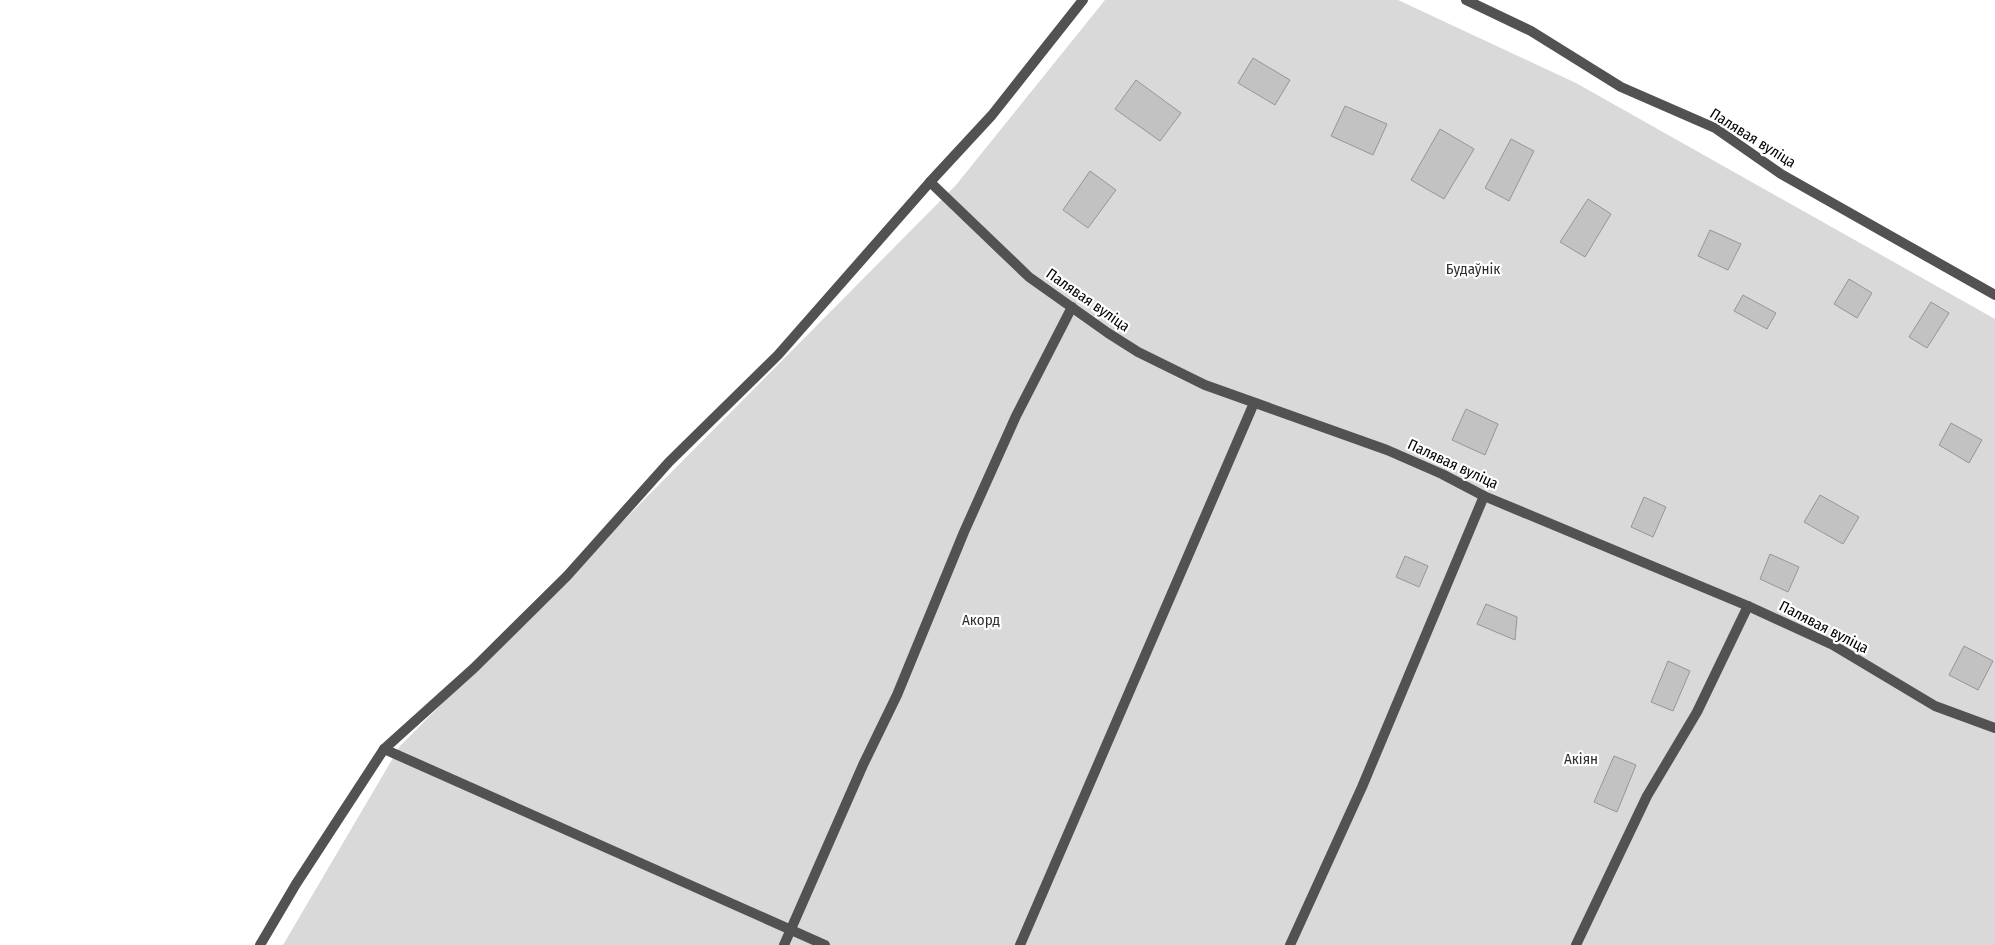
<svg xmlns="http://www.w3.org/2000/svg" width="1995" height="945" font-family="'Fira Sans Condensed',sans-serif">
<rect width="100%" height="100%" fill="#fff"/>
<path fill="#d9d9d9" d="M 1105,0 L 1398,0 L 1576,83 L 1995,319 L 1995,945 L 283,945 L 400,746 L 956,185 Z"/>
<g fill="#c2c2c2" stroke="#969696">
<path d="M 1253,58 L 1290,80 L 1275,105 L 1238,83 Z"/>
<path d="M 1136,80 L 1181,113 L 1160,141 L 1115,109 Z"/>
<path d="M 1345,106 L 1387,124 L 1373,155 L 1331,136 Z"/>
<path d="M 1440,129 L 1474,149 L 1444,199 L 1411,180 Z"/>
<path d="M 1511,139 L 1534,151 L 1509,201 L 1485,188 Z"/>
<path d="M 1090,171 L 1116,190 L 1088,228 L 1063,210 Z"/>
<path d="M 1588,199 L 1611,214 L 1585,257 L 1560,242 Z"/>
<path d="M 1710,230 L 1741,244 L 1728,270 L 1698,256 Z"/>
<path d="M 1849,279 L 1872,293 L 1857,318 L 1834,304 Z"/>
<path d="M 1743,295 L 1776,313 L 1767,329 L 1734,311 Z"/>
<path d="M 1931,302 L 1949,313 L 1927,348 L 1909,337 Z"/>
<path d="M 1466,409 L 1498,424 L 1485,455 L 1452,440 Z"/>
<path d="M 1951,423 L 1982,440 L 1969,463 L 1939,445 Z"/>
<path d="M 1820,495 L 1859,517 L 1843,544 L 1804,522 Z"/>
<path d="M 1644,497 L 1666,507 L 1653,537 L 1631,527 Z"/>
<path d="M 1770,554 L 1799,567 L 1788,592 L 1760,579 Z"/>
<path d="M 1405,556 L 1428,566 L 1419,587 L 1396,577 Z"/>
<path d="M 1486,604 L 1517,617 L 1515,640 L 1477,624 Z"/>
<path d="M 1964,646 L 1993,661 L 1978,690 L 1949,675 Z"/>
<path d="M 1668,661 L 1690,671 L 1673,711 L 1651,702 Z"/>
<path d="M 1614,756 L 1636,765 L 1617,812 L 1594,802 Z"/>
</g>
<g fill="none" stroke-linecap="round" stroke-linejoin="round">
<g stroke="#525252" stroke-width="10">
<path d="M 384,749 L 825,945"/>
<path d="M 784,945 L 863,765 L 897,695 L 964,532 L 1016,416 L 1072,307"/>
<path d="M 1020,945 L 1254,403"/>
<path d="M 1290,945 L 1362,787 L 1484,496"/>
<path d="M 1576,945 L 1647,796 L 1697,712 L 1748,606"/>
</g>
<g stroke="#525252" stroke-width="10">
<path d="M 1466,0 L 1531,31 L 1621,87 L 1715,128 L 1781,174 L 1995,295"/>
<path d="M 930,182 L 1029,277 L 1108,333 L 1138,352 L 1205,385 L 1387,450 L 1442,474 L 1484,496 L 1748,606 L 1833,645 L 1935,706 L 1995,728"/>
<path d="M 260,945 L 296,884 L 384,749 L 474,668 L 567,576 L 669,462 L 778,355 L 930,182 L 992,115 L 1083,0"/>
</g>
</g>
<g text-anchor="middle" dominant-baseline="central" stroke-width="4.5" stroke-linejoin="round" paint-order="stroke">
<g font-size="15" fill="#000" stroke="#fff">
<text transform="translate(1753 138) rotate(32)">Палявая вуліца</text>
<text transform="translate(1088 300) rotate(35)">Палявая вуліца</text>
<text transform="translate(1453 464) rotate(25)">Палявая вуліца</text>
<text transform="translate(1824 627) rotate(27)">Палявая вуліца</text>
</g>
<g font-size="15" fill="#303030" stroke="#fff">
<text x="1473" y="269">Будаўнік</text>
<text x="981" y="620">Акорд</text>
<text x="1581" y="759">Акіян</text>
</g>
</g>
</svg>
